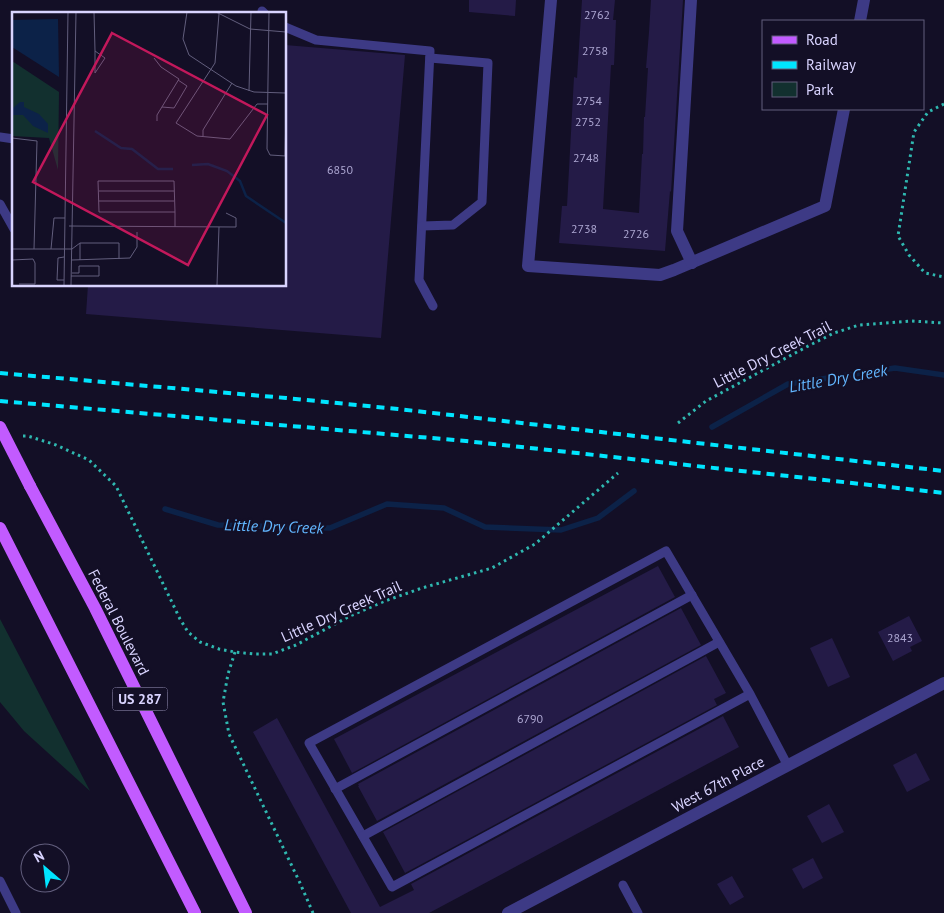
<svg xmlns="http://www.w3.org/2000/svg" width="944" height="913" font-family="'PT Sans',sans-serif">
<rect width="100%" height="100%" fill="#130f26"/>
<path fill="#12302f" d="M 0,619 L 90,791 L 24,731 L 0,702 Z"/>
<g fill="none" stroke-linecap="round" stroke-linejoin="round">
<g stroke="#0c2248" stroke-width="5.5">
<path d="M 712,427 L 788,384 L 895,368 L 944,375"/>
<path d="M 165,509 L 218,525 L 330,528 L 387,504 L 444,508 L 485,527 L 561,530 L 598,518 L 634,491"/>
</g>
</g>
<g fill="#241b47">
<path d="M 469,0 L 516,0 L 515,16 L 469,12 Z"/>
<path d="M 582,0 L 615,0 L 613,20 L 616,20 L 614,65 L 611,65 L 603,209 L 639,213 L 642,154 L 643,154 L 644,117 L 645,117 L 648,68 L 646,68 L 649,32 L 651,0 L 683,0 L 671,192 L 670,191 L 665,251 L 559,243 L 562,206 L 567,206 L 574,77 L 577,78 Z"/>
<path d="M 285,45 L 405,55 L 381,338 L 86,314 L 88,285 L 285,285 Z"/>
<path d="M 658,566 L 675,597 L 352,773 L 334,739 Z"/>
<path d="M 681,608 L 701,645 L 377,821 L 358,786 L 359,786 L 358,784 Z"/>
<path d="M 909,616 L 922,641 L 910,647 L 912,651 L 893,661 L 878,632 Z"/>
<path d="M 832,638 L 850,677 L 828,687 L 810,648 Z"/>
<path d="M 706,656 L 726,693 L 714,699 L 717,705 L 405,873 L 383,832 Z"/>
<path d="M 723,716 L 739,747 L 429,913 L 351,913 L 253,732 L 277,718 L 380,907 L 414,890 L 411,884 Z"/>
<path d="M 916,753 L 930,780 L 907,792 L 893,765 Z"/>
<path d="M 829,804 L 844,832 L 822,843 L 807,816 Z"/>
<path d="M 813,858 L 823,878 L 803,889 L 792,869 Z"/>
<path d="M 732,876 L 744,897 L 730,905 L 717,884 Z"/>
</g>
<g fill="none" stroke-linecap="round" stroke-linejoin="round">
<g stroke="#2fb8b0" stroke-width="3" stroke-dasharray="2.5 4" stroke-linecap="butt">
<path d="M 944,104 L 928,112 L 914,132 L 898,236 L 909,255 L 925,273 L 944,277"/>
<path d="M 678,423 L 706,401 L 810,345 L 834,333 L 859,325 L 911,321 L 944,323"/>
<path d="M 23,436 L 28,436 L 56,445 L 89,460 L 116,486 L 180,619 L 188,632 L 200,642 L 219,649 L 235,652 L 254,654 L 272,654 L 296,645 L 350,616 L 385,601 L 422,588 L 492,568 L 535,544 L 618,473"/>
<path d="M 235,652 L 228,674 L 223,702 L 229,734 L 300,883 L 313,913"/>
</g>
<g stroke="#3d3a85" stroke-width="9">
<path d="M 262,11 L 265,14"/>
<path d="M 285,27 L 316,40 L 430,51 L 419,280 L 433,306"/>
<path d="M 0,137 L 14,139"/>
<path d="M 0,204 L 14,229"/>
<path d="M 422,226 L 453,225 L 482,202 L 488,63 L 430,58"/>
<path d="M 750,694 L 392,887 L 309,743 L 666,551 L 750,694 L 788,766"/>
<path d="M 335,789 L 692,595"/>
<path d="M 363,836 L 719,642"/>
<path d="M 0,881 L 16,913"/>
<path d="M 623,885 L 638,913"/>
</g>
<g stroke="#3d3a85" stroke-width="12">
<path d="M 551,0 L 528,266 L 660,275 L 674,270 L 825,206 L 844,109"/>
<path d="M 691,0 L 677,231 L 692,263"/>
<path d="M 860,21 L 864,0"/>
<path d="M 508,913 L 944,683"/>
</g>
<g stroke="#c25bff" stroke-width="12">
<path d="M 30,486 L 95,608 L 246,913"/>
<path d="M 0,528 L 195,913"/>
</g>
<g stroke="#00e5ff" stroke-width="4" stroke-dasharray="8 6" stroke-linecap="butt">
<path d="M 0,373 L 286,398 L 398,409 L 944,471"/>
<path d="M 0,401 L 466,441 L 944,493"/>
</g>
<path stroke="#c25bff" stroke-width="12" d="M 0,427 L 30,486"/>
</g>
<g text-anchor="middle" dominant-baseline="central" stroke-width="4.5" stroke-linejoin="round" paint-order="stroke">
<g font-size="12" fill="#aca6d1">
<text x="597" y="14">2762</text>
<text x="595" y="50">2758</text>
<text x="589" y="100">2754</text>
<text x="588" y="121">2752</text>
<text x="586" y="157">2748</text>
<text x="340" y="169">6850</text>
<text x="584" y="228">2738</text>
<text x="636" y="233">2726</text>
<text x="900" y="637">2843</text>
<text x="530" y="718">6790</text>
</g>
<rect fill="#130f26" stroke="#9e99be" stroke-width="1" x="112.5" y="687.5" width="55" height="23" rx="4"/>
<g font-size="14" font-weight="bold" fill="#d9d4ff">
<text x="140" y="699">US 287</text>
</g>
<g font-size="15" fill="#d9d4ff" stroke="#130f26">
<text transform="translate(772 354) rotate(-27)">Little Dry Creek Trail</text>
<text transform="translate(341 611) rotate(-24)">Little Dry Creek Trail</text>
<text transform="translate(119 622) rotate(63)">Federal Boulevard</text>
<text transform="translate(718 784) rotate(-28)">West 67th Place</text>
</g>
<g font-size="16" font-style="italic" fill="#62b6ff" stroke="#130f26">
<text transform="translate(838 378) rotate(-10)">Little Dry Creek</text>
<text transform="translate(274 526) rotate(2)">Little Dry Creek</text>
</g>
</g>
<g transform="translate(12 12)">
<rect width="274" height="274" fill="#130f26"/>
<path d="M 0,49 L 47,80 L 46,158 L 37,126 L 0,124 Z" fill="#12302f"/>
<path d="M 46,7 L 47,65 L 0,35 L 0,8 ZM 8,90 L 12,90 L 12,95 L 27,102 L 36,112 L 36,121 L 21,114 L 11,103 L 0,103 L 1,96 Z" fill="#0c2248"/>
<path fill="none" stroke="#0c2248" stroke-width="2.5" d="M 83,119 L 109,136 L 120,137 L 146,157 L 161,157M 180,153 L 196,152 L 215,159 L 228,169 L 234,184 L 274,211"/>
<path fill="none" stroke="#625e7d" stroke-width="1" d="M 82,0 L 83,39 L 83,61 L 93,46 L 83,39M 175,0 L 171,27 L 177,43 L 224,74 L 242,80 L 274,81M 204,0 L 238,17 L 274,20M 257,0 L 255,137 L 258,143 L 274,144M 207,2 L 203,51 L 164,111 L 185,124 L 218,127 L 245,92 L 256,92M 142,46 L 149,55 L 167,67 L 145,103 L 145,109M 237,79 L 239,0M 150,95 L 162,96 L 175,74 L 166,68M 191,124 L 191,118 L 220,71M 0,126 L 25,129 L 22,237M 273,144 L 274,98M 87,179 L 162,179M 87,189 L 162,189M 163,200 L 87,200 L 86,169 L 162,169 L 163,200 L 163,215M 57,214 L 224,215 L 224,206 L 214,201M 0,237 L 60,237 L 68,231 L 107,231 L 107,247M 39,237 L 42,206 L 53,206M 0,248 L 21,247 L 23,251 L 23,272 L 7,272M 60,248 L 118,246 L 125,235 L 125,220M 68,248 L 68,231M 59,264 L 87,264 L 87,254 L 67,254 L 67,261 L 60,261M 52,268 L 45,268 L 46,246 L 52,245M 52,273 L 56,0M 59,273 L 64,0M 205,273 L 207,215"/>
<path fill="#c2185b" fill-opacity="0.15" stroke="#c2185b" stroke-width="2.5" d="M 100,21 L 255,103 L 176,253 L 21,170 Z"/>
<rect width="274" height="274" fill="none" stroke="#d9d4ff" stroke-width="2.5"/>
</g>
<rect x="762" y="20" width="162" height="90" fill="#130f26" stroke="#625e7d"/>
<rect x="772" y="36" width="25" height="8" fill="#c25bff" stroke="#625e7d"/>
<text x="806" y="45" font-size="15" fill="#d9d4ff">Road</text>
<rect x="772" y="61" width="25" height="8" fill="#00e5ff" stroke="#625e7d"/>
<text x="806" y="70" font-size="15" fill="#d9d4ff">Railway</text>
<rect x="772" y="82" width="25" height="15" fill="#12302f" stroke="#625e7d"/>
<text x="806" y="95" font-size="15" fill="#d9d4ff">Park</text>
<g transform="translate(45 868) rotate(332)"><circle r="24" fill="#130f26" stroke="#625e7d"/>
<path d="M0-4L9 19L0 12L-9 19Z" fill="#00e5ff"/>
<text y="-8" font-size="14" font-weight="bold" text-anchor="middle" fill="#d9d4ff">N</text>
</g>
</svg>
